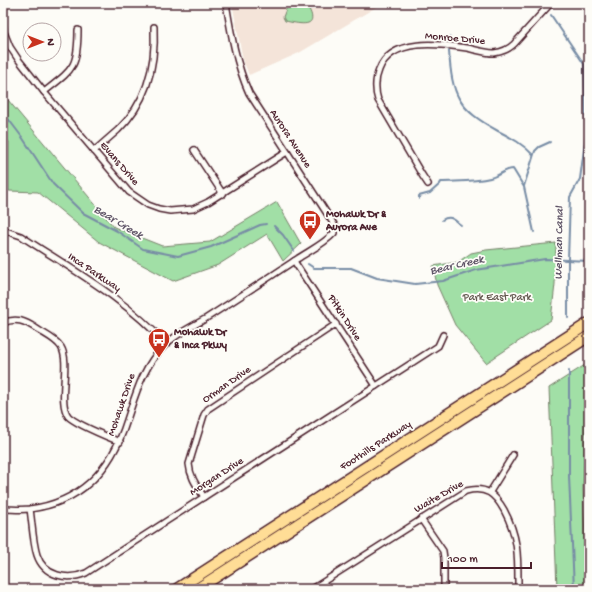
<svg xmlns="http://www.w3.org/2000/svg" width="592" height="592" font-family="'Gochi Hand',sans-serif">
<rect width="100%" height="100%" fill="#fdfcf7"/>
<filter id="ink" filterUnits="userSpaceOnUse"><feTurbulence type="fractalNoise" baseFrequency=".025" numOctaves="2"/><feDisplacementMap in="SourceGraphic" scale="8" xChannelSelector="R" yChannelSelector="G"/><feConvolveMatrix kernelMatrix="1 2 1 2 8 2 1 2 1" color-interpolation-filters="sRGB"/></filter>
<g filter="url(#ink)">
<path fill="#f4e4d9" d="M 232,3 L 383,3 L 299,53 L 249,75 L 243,60 Z"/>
<g fill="#a1dfa6" stroke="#767f68">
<path d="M 288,4 L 299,4 L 309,9 C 320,30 296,23 285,21 L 283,17 Z"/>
<path d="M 3,94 L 114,227 L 162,246 L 210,242 L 277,202 L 301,244 L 283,261 L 267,234 L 218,265 L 173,281 L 99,242 L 38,192 L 9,191 L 9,142 L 3,135 Z"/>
<path d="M 556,243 L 555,284 L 551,320 L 486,363 L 455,325 L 437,285 L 433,266 L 458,262 L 471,253 L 486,250 Z"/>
<path d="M 588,363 L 583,489 L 587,589 L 557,589 L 549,388 Z"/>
</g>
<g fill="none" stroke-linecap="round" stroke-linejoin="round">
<g stroke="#778ca5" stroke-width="2">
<path d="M 551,15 L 584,64 L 586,135 L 580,179 L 570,197 L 568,260 L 568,318"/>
<path d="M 449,41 L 450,37"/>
<path d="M 449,51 C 452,96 458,109 498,131 C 512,138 523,144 533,155"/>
<path d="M 3,112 L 22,137 L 53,184 L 83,213 L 117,231 L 143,249 L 178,256 L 211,247 L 260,225 L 266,224"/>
<path d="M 524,186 L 535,151 L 539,147 L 550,142"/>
<path d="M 419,199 L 419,196 L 430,193 L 440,184 L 441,182 C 456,181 475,182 490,178 C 499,176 505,169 513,169 L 524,187 L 534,232"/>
<path d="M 442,220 C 451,214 455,221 461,225"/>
<path d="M 274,226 L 283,235 L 294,251"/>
<path d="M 308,264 L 314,268 L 351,268 L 377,278 L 415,284 L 443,281 L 476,270 L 545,259 L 589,261"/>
<path d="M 569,371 L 569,476 L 574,589"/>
</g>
<g stroke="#4a1f2b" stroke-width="8">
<g id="street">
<path d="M 3,25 L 4,32 L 10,47 L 18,59 L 44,92 L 129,192 L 148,205 L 159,209 L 170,211 L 193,209 L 208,202 L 287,152"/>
<path d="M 44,92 C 73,69 78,68 78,30"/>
<path d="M 194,150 L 223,194"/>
<path d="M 94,151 C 102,144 110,137 118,130 C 146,103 156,66 154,27"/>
<path d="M 428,184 L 422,175 L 378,100 C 375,91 375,79 379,70 C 391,37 440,44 467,48 C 476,50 486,53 494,53 C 502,52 509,49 514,44 L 551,3"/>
<path d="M 3,230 L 21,236 C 71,269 126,299 166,344"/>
<path d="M 294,261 L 376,386"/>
<path d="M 3,323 C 16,317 25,321 37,329 C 44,334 56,339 61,347 C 71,363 57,400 68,416 C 75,424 108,437 120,442"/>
<path d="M 490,492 L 513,455"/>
<path d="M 204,497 C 197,486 190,477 189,464 L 204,415 L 208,409 L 336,324"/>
<path d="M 3,509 C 12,509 21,510 30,509 C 82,502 112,468 127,420 C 136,393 143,366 165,345 C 176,334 191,327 205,319 C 236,299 267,279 297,259 C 309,251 324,244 334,233 L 335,226 L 249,93 C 236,64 231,34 226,3"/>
<path d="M 30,509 C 32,522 33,543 37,555 C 44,576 67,581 86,573 L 438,346 L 443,335"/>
<path d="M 421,519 L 443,551 L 444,558 L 444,589"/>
<path d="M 312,589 L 466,491 C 486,486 495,494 504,510 C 519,538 518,558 518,589"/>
</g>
</g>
<g stroke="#4a1f2b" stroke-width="13">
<g id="highway">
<path d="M 177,589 L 589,323"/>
<path d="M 197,589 L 589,336"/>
</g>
</g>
<use href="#street" stroke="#fdfcf7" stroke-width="5"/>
<use href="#highway" stroke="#ffdd96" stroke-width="10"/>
</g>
</g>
<defs>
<g id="bus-pin" transform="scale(1.15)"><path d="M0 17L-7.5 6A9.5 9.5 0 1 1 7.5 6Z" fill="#c8321e" stroke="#fdfcf7"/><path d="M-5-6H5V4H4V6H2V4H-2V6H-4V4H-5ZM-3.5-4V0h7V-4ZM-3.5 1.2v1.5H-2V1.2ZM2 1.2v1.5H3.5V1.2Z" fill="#fff"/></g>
</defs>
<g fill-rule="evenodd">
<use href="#bus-pin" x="310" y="221"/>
<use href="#bus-pin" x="159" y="339"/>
</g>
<g text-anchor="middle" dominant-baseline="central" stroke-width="3.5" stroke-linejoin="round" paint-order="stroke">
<g font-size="11" fill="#4a1f2b" stroke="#fdfcf7">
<text transform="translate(455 39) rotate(5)">Monroe Drive</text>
<text transform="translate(290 139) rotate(57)">Aurora Avenue</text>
<text transform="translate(119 164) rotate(49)">Evans Drive</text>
<text transform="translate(94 273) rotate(34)">Inca Parkway</text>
<text transform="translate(344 318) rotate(57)">Pitkin Drive</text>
<text transform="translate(227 385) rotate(-35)">Orman Drive</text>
<text transform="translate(122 405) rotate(-71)">Mohawk Drive</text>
<text transform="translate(376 446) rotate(-33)">Foothills Parkway</text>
<text transform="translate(217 477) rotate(-33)">Morgan Drive</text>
<text transform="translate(439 497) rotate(-30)">Waite Drive</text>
</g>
<g font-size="11" font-weight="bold" fill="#4a1f2b" stroke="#fdfcf7" text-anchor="start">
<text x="326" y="215">Mohawk Dr &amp;<tspan x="326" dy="13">Aurora Ave</tspan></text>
<text x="174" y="333">Mohawk Dr<tspan x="174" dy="13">&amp; Inca Pkwy</tspan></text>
</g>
<g font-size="11" fill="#645950" stroke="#fdfcf7">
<text x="497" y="298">Park East Park</text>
</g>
<g font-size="12" font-style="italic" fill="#605568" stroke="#fdfcf7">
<text transform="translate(118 223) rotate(31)">Bear Creek</text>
<text transform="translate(560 243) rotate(-89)">Wellman Canal</text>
<text transform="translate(457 266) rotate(-13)">Bear Creek</text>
</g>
</g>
<rect width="592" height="592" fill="none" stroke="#fdfcf7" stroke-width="16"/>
<rect x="8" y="8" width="576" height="576" fill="none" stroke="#4a1f2b" stroke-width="1.5" filter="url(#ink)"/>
<g transform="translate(42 42) rotate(90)"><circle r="19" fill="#fdfcf7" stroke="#b5a4a5"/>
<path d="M0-3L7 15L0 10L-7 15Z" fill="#c8321e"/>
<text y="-6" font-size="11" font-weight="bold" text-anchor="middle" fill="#4a1f2b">N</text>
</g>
<path d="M442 562v6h89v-6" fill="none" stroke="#4a1f2b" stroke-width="2"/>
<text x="448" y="562" font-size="12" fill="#4a1f2b" stroke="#fdfcf7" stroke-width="3" paint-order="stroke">100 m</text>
</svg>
